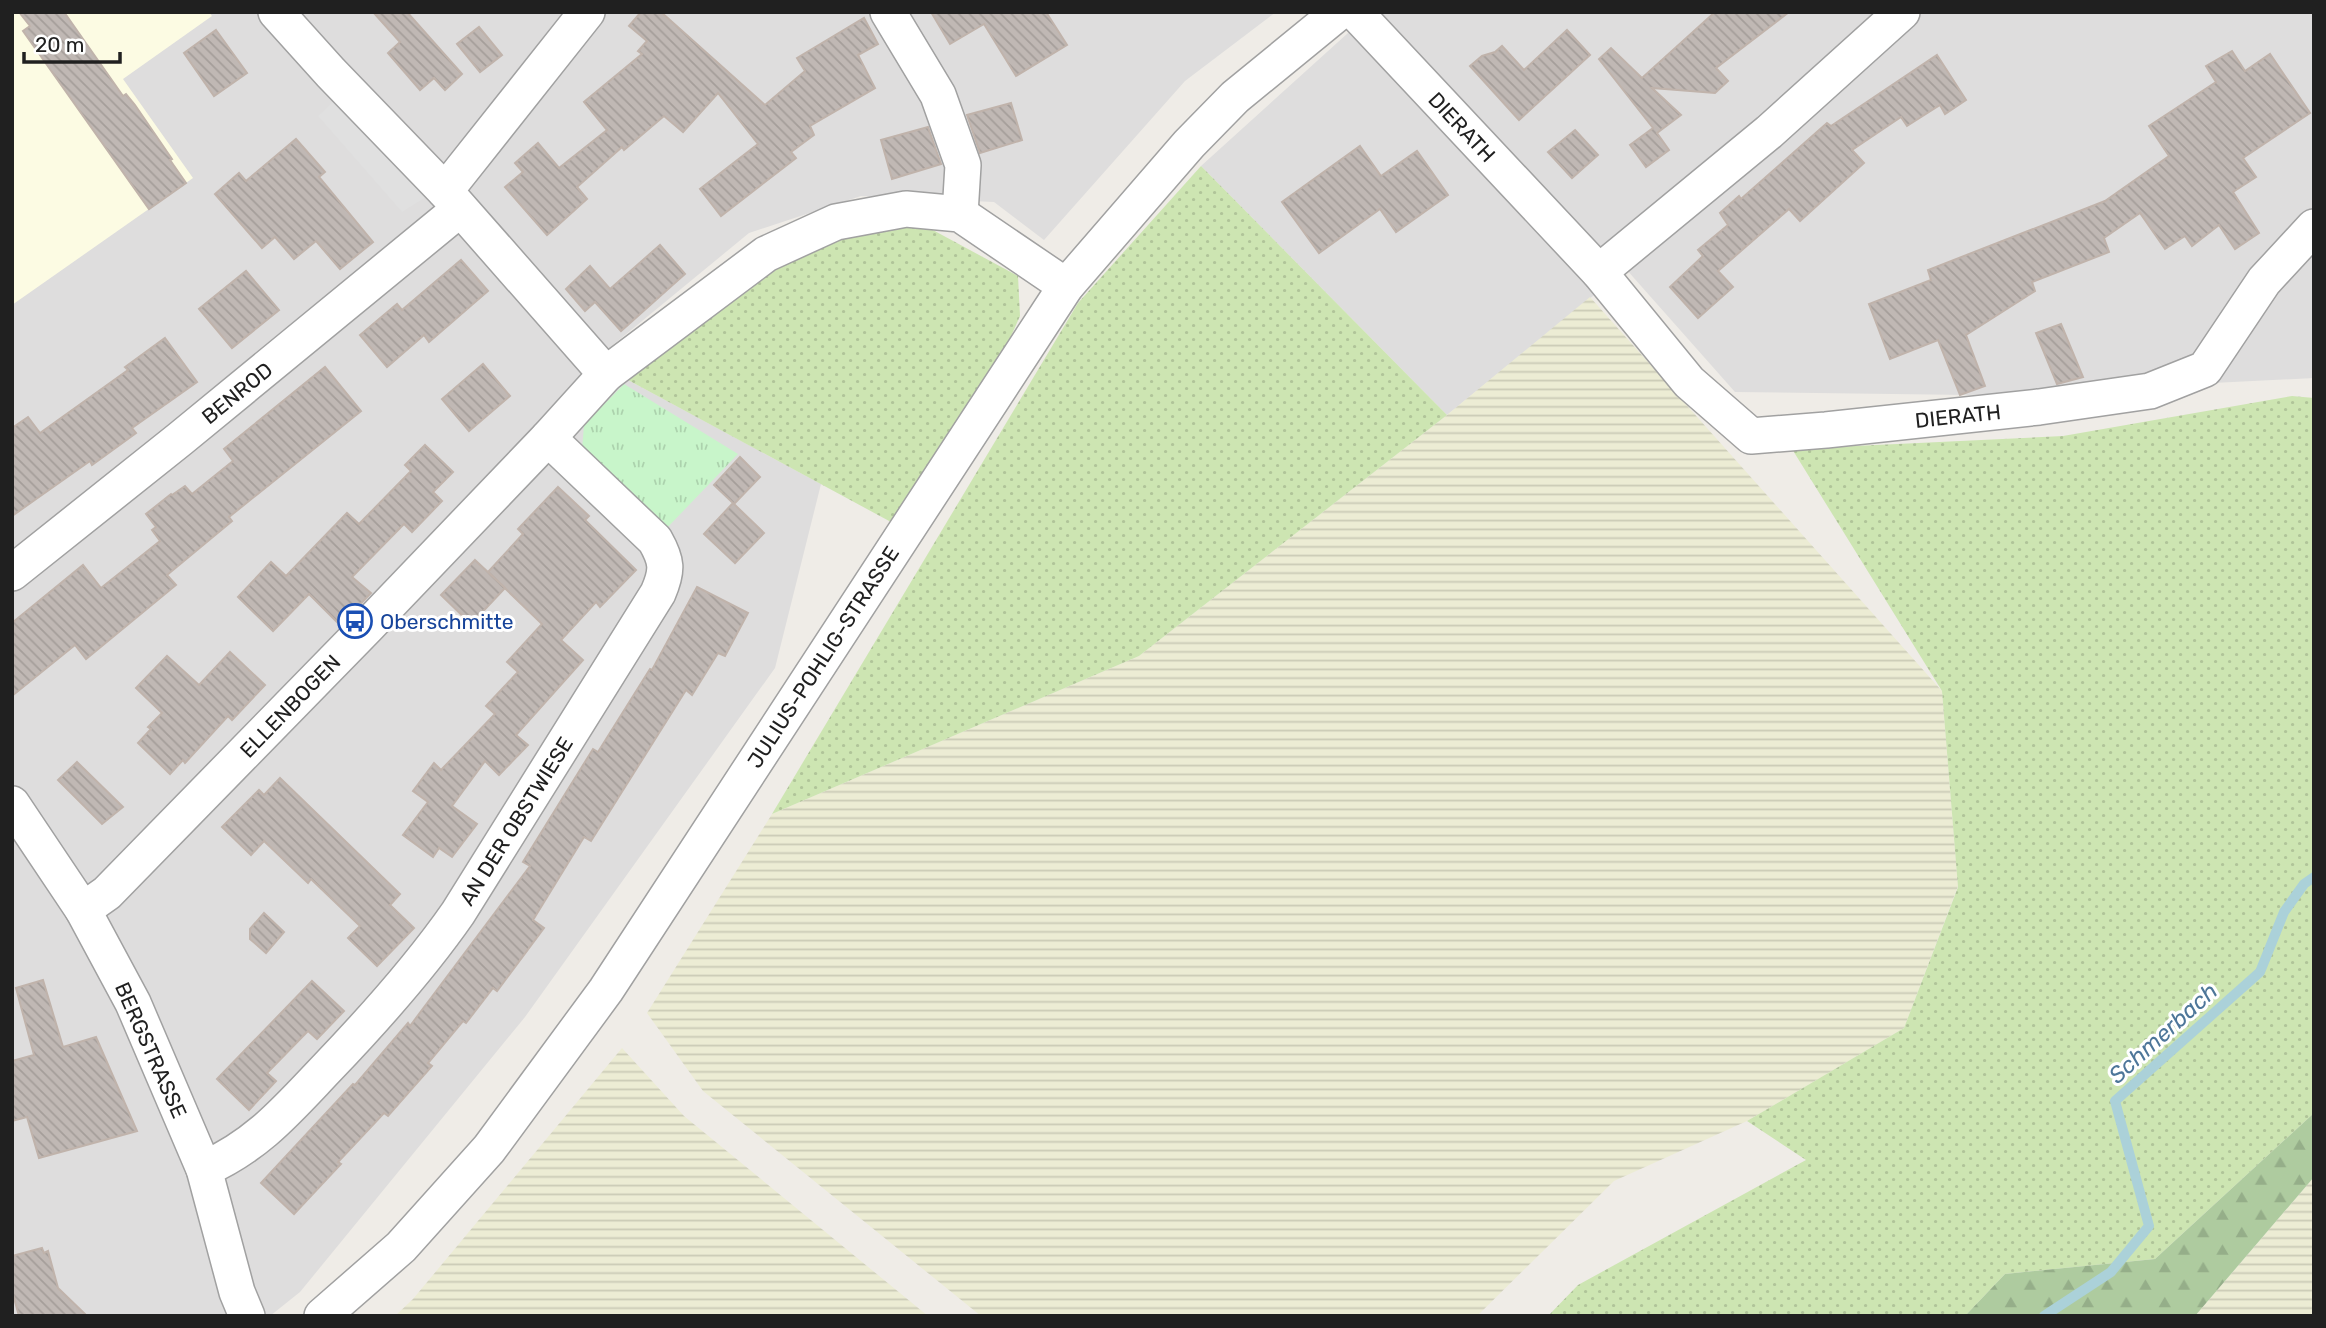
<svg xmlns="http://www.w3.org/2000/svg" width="2326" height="1328" font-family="Rubik,sans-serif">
<defs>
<pattern id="farmland-rules" width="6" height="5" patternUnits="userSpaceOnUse" patternTransform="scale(1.75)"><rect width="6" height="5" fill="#ececd4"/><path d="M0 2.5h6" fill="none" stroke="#cacab6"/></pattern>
<pattern id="grass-dots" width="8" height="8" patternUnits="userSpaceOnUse" patternTransform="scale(1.75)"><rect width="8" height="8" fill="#cde5b2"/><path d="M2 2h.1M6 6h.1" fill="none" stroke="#b0c499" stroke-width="1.8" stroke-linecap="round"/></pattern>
<pattern id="forest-firs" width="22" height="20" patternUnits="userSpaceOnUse" patternTransform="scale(1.75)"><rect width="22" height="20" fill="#aecb9f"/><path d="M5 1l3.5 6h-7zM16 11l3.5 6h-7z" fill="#95ae89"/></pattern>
<pattern id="park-tufts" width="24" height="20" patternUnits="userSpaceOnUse" patternTransform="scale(1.75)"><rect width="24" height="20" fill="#c8f5ca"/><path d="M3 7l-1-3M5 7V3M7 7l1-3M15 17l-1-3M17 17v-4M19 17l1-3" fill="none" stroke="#acd2ad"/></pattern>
<pattern id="building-back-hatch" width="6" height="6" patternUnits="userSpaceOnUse" patternTransform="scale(1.75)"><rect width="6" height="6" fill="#c0b8b4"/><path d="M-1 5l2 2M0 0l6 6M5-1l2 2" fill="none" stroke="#a59e9a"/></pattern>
</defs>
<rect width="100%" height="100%" fill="#efece7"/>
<g fill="#dedddd">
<path d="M 12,12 L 1276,12 L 1185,81 L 1044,240 L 994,202 L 861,196 L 749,233 L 608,349 L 628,380 L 821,484 L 775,668 L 525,1017 L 300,1292 L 270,1316 L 12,1316 Z"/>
<path d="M 1377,12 L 2314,12 L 2314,378 L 1969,395 L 1735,392 L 1626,269 L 1447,415 L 1201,166 L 1348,33 Z"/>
</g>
<path fill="#fcfbe3" d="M 12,12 L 209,12 L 212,16 L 123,79 L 193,178 L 12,305 Z"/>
<g fill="url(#farmland-rules)">
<path d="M 1590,297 L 1942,691 L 1958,886 L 1904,1028 L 1747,1121 L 1614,1181 L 1477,1316 L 981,1316 L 703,1091 L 647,1013 L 772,814 L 1139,656 L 1447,415 Z"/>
<path d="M 622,1048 L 684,1116 L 928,1316 L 395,1316 L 413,1299 Z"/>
<path d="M 2314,1177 L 2314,1316 L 2195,1316 Z"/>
</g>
<g fill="url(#grass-dots)">
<path d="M 1201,166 L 1447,415 L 1139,656 L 772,814 L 1078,303 Z"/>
<path d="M 918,222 L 1018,276 L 1020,316 L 1008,343 L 891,522 L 628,380 L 784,264 L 840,240 Z"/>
<path d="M 2292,396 L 2314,398 L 2314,1113 L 2155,1259 L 2005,1274 L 1965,1316 L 1548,1316 L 1578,1285 L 1806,1160 L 1747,1121 L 1904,1028 L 1958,887 L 1942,691 L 1792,449 L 2063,436 Z"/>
</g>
<path fill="url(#forest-firs)" d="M 2314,1113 L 2314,1177 L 2195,1316 L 1965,1316 L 2005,1274 L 2155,1259 Z"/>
<path fill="url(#park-tufts)" d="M 624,384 L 738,454 L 663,532 L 582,450 L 584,425 Z"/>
<path fill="#e0e0e0" d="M 341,94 L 434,192 L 402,212 L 318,116 Z"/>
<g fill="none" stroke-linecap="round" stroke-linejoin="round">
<path stroke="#abd1d9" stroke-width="10" d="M 2044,1316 L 2111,1272 L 2149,1226 L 2115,1101 L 2260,972 L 2284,912 L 2304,884 L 2314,877"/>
</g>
<g fill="url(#building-back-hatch)" stroke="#c0b3ab" stroke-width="2">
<path d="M 19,12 L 64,12 L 123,96 L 126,94 L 135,105 L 172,159 L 170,160 L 186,183 L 149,209 L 23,31 L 30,26 Z"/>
<path d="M 373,12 L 407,12 L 462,74 L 445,90 L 434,78 L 420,90 L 388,53 L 400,42 Z"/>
<path d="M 641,12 L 661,12 L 765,105 L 805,71 L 797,58 L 864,18 L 878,44 L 858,55 L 875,88 L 810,126 L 814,135 L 791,152 L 796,158 L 721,216 L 700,189 L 758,144 L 718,93 L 683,132 L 664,116 L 624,150 L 622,147 L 577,187 L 587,199 L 547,235 L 505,187 L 523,172 L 515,163 L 538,143 L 559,168 L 607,130 L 584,102 L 642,54 L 638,51 L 647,41 L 629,26 Z"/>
<path d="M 931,12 L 1046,12 L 1067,45 L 1016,76 L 984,24 L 950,44 Z"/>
<path d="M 1715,12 L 1789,12 L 1716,68 L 1728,81 L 1715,93 L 1652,88 L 1681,115 L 1657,133 L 1669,150 L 1646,167 L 1630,145 L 1653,128 L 1599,59 L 1611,48 L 1642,78 Z"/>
<path d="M 479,27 L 502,55 L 480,72 L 457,44 Z"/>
<path d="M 216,30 L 247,73 L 214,96 L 184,53 Z"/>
<path d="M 1567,30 L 1590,55 L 1519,120 L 1470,66 L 1482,56 L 1495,52 L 1502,46 L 1524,70 Z"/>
<path d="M 2232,51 L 2245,71 L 2270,54 L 2310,113 L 2243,158 L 2256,177 L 2233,192 L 2259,233 L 2235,249 L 2219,225 L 2192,246 L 2185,236 L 2165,249 L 2140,213 L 2104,238 L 2109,252 L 2032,282 L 2035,291 L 1966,335 L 1985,386 L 1960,395 L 1938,340 L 1890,359 L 1869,304 L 1931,280 L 1928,270 L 2105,201 L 2169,156 L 2149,126 L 2216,82 L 2206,66 Z"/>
<path d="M 1937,55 L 1966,100 L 1945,114 L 1940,105 L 1907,126 L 1901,117 L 1852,150 L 1864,163 L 1800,221 L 1789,209 L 1718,271 L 1733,287 L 1698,318 L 1670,287 L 1703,256 L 1698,250 L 1728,225 L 1720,213 L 1739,196 L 1741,199 L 1827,123 L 1831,126 Z"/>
<path d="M 1011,103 L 1022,140 L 980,153 L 967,115 Z"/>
<path d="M 928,127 L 941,164 L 892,179 L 881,140 Z"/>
<path d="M 1575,130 L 1598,155 L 1572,178 L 1548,152 Z"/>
<path d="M 296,139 L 325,172 L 319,177 L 373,242 L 340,269 L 316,241 L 294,259 L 275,237 L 262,248 L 215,194 L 239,173 L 246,181 Z"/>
<path d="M 1360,146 L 1381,176 L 1417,151 L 1448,195 L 1396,232 L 1380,209 L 1319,253 L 1282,202 Z"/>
<path d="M 660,245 L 685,274 L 621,331 L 595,302 L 585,311 L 566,289 L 590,266 L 610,289 Z"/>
<path d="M 461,260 L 488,291 L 429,342 L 424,335 L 387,367 L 360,335 L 397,304 L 402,310 Z"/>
<path d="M 246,271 L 279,310 L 232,348 L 199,309 Z"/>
<path d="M 2061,324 L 2083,377 L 2057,384 L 2036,333 Z"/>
<path d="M 165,338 L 197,382 L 132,428 L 136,433 L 92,465 L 90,461 L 12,516 L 12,428 L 28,417 L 40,433 L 128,370 L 125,367 Z"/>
<path d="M 483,364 L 510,396 L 469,431 L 442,399 Z"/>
<path d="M 325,367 L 361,411 L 229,517 L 232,521 L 167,575 L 176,585 L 86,659 L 75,645 L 12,696 L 12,623 L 83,565 L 101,588 L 160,541 L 152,530 L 156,527 L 146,514 L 171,494 L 172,495 L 185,486 L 192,494 L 233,461 L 224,449 Z"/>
<path d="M 425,445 L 453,472 L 433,492 L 442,501 L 412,532 L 404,524 L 352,577 L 371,593 L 340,625 L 309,594 L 273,631 L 238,597 L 271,562 L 286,576 L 347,513 L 359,524 L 411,471 L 405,465 Z"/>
<path d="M 740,457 L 760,477 L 734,504 L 764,533 L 735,563 L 704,534 L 733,503 L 714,485 Z"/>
<path d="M 558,487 L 589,516 L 585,520 L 636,570 L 600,607 L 596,602 L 561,640 L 583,660 L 516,735 L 528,745 L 499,775 L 485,761 L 452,806 L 477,824 L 452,857 L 439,848 L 433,857 L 403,835 L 428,802 L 413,791 L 434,763 L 441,770 L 495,714 L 486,706 L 518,672 L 507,662 L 542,624 L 488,572 L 523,534 L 518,529 Z"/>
<path d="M 475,560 L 505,588 L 471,624 L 441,595 Z"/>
<path d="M 697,587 L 748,613 L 725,656 L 718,653 L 692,695 L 686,690 L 591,841 L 584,837 L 533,920 L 544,928 L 497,991 L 493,988 L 466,1023 L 463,1021 L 428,1063 L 432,1066 L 388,1116 L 384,1113 L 338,1162 L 341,1164 L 294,1214 L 261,1183 L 353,1084 L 355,1085 L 408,1023 L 410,1026 L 530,866 L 523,862 L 593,749 L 598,752 L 650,669 L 652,670 Z"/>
<path d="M 230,652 L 265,685 L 232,720 L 228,716 L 185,763 L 183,760 L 170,774 L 138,743 L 151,729 L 148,727 L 162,713 L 136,688 L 167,656 L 199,685 Z"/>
<path d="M 77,762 L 123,807 L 102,824 L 58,780 Z"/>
<path d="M 280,778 L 400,894 L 390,905 L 414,928 L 377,966 L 348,938 L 360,926 L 311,879 L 308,883 L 264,841 L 251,855 L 222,827 L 259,790 L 264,795 Z"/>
<path d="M 264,913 L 284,932 L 266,953 L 250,939 L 250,929 Z"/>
<path d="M 43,980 L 63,1047 L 96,1037 L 137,1131 L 39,1158 L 27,1117 L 12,1121 L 12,1061 L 34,1055 L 16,988 Z"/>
<path d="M 312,981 L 344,1011 L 317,1039 L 308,1031 L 267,1073 L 276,1081 L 249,1110 L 217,1079 Z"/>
<path d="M 42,1248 L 44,1253 L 48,1251 L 58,1288 L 87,1316 L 19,1316 L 12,1291 L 12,1256 Z"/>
</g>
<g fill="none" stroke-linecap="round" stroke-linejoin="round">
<g stroke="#a1a1a1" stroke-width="38">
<g id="minor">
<path d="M 276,12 L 331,73 L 445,191 L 606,374"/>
<path d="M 888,12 L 938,95 L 963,165 L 960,214"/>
<path d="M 1355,12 L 1599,272 L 1689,382 L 1751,436 L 1826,430 L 2039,407 L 2150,391 L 2205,369 L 2264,281 L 2314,227"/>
<path d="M 445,191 L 587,12"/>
<path d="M 1599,272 L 1769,132 L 1902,12"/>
<path d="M 12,573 L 180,439 L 460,209"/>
<path d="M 12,804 L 83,910 L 133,1003 L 204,1169 L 237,1292 L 247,1316"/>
<path d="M 83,910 L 107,893 L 367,627 L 548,438 L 606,374 L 766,254 L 836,222 L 906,209 L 960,214 L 1066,286"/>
<path d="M 204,1169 C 258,1145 287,1110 327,1068 C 374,1019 419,969 458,913 L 658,593 C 668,570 667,561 655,540 L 548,438"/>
<path d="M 322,1316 L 401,1247 L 489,1149 L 606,990 L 1066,286 L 1189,144 L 1235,97 L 1339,12"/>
</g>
</g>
<use href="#minor" stroke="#fff" stroke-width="35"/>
</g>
<defs>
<g id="bus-ring" transform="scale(1.75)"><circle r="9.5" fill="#fff" stroke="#1a4fb4" stroke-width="1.5"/><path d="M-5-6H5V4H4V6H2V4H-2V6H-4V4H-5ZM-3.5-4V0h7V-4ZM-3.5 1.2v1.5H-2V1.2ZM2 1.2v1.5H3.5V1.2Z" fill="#1a4fb4"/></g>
</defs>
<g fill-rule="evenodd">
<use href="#bus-ring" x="355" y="621"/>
</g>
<g text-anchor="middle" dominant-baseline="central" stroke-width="6" stroke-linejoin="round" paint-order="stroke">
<g font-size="21" fill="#202020" stroke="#fff">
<text transform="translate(1462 127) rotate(47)">DIERATH</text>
<text transform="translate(237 393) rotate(-39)">BENROD</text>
<text transform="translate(1958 416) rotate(-6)">DIERATH</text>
<text transform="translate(823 657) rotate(-57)">JULIUS-POHLIG-STRASSE</text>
<text transform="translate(290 706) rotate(-46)">ELLENBOGEN</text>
<text transform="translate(516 821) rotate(-58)">AN DER OBSTWIESE</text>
<text transform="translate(151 1050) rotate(66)">BERGSTRASSE</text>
</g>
<g font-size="21" fill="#164399" stroke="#fff" text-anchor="start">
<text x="380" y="621">Oberschmitte</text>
</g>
<g font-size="23" font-style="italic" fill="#4d7699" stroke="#fff">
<text transform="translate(2163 1033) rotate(-42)">Schmerbach</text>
</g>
</g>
<rect width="2326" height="1328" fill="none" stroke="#202020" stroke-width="28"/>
<path d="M24 52v10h96v-10" fill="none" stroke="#202020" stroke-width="3.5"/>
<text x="35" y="52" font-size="21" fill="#202020" stroke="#ffffff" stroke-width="5" paint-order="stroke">20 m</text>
</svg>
